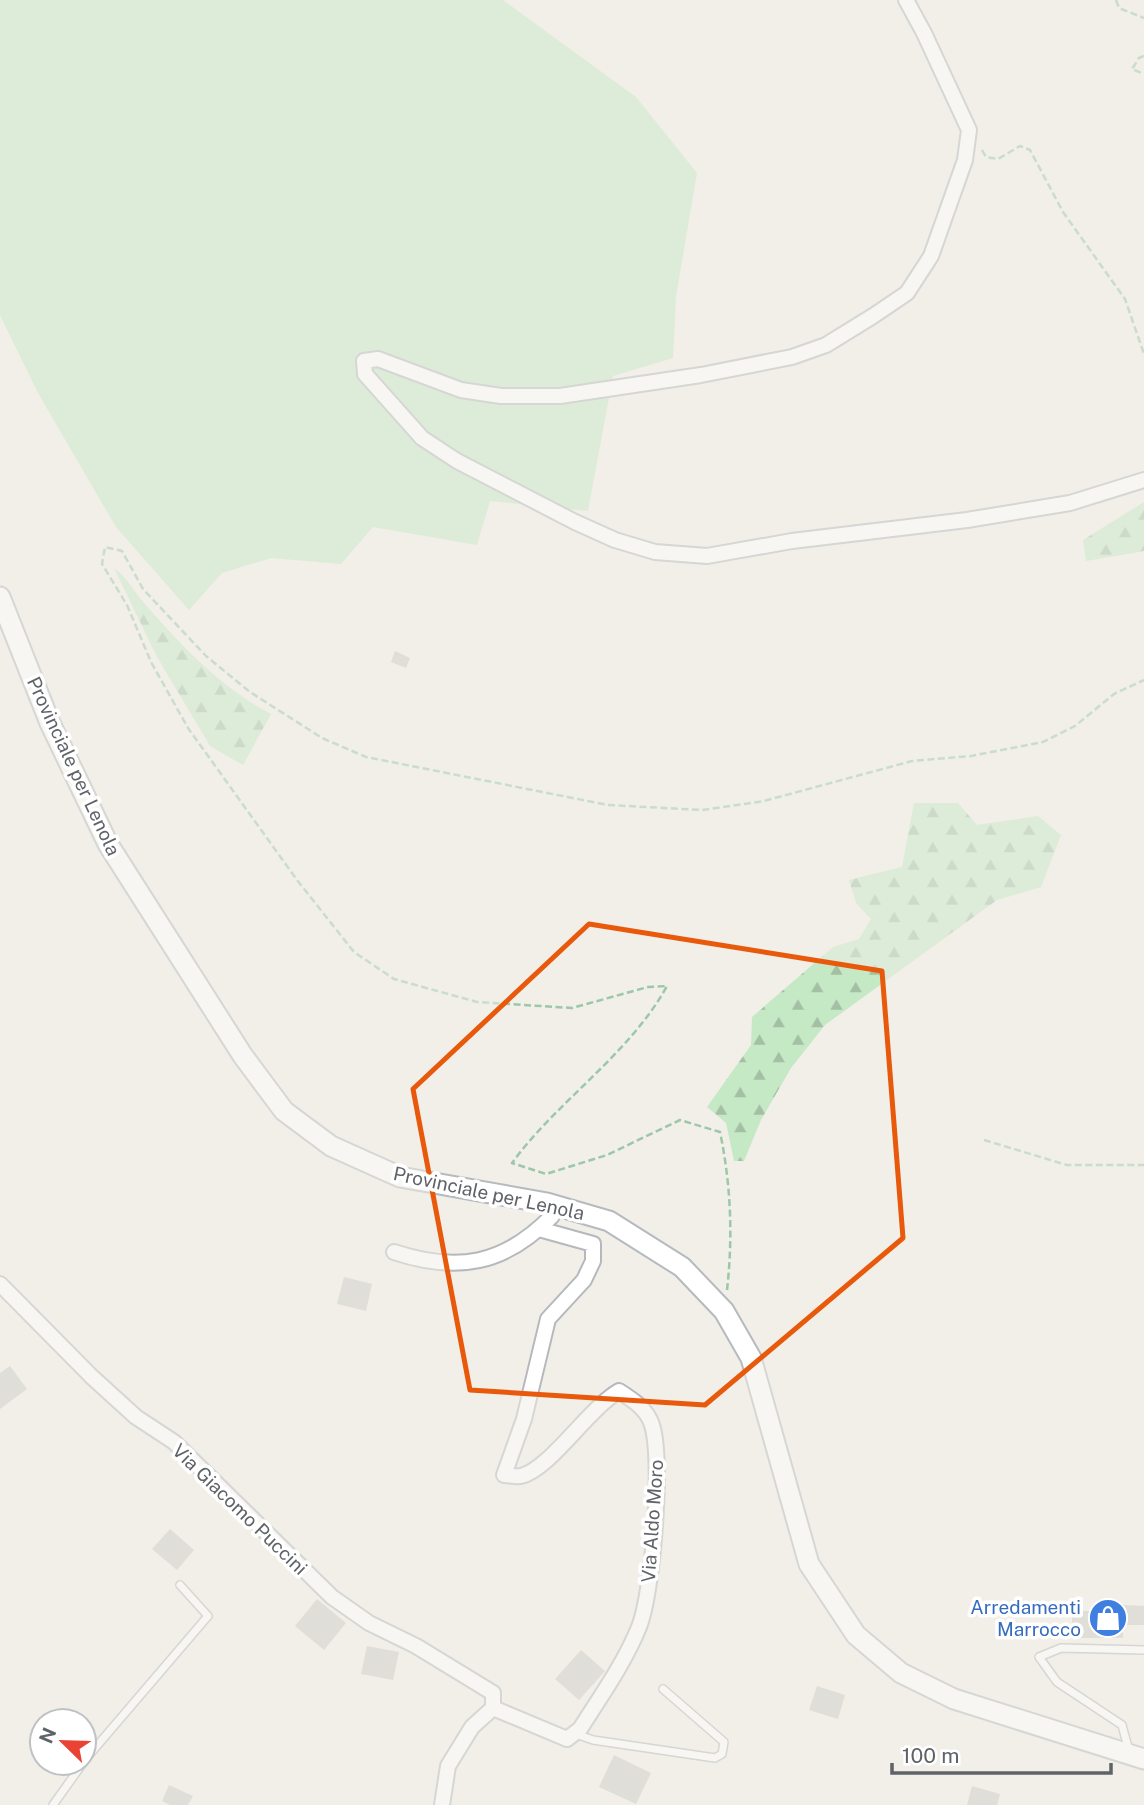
<svg xmlns="http://www.w3.org/2000/svg" width="1144" height="1805" font-family="'Public Sans',sans-serif">
<defs>
<pattern id="forest-firs" width="22" height="20" patternUnits="userSpaceOnUse" patternTransform="scale(1.75)"><rect width="22" height="20" fill="#c5e8c5"/><path d="M5 1l3.5 6h-7zM16 11l3.5 6h-7z" fill="#a3c0a4"/></pattern>
</defs>
<rect width="100%" height="100%" fill="#f1efe8"/>
<path fill="#c5e8c5" d="M 0,0 L 503,0 L 636,97 L 697,173 L 676,296 L 673,358 L 613,376 L 588,511 L 490,501 L 477,545 L 373,527 L 341,564 L 271,558 L 222,573 L 189,610 L 116,527 L 38,393 L 0,315 Z"/>
<g fill="url(#forest-firs)">
<path d="M 1144,502 L 1144,551 L 1086,561 L 1083,540 Z"/>
<path d="M 114,568 C 128,578 133,591 145,604 C 181,646 223,689 271,714 L 243,765 L 210,746 L 156,655 Z"/>
<path d="M 914,803 L 958,803 L 977,825 L 1038,816 L 1061,835 L 1041,887 L 997,900 L 825,1025 L 791,1068 L 761,1120 L 744,1161 L 734,1161 L 726,1123 L 707,1107 L 751,1045 L 752,1017 L 833,947 L 859,939 L 871,919 L 856,903 L 849,880 L 902,867 Z"/>
</g>
<g fill="#cccac5">
<path d="M 395,651 L 410,658 L 406,668 L 391,662 Z"/>
<path d="M 344,1277 L 372,1284 L 366,1311 L 337,1304 Z"/>
<path d="M 10,1366 L 27,1389 L 0,1409 L 0,1373 Z"/>
<path d="M 170,1529 L 194,1550 L 177,1570 L 152,1549 Z"/>
<path d="M 317,1599 L 346,1623 L 324,1650 L 295,1626 Z"/>
<path d="M 1107,1604 L 1144,1606 L 1144,1625 L 1123,1625 L 1123,1638 L 1072,1638 L 1072,1611 L 1105,1611 Z"/>
<path d="M 367,1646 L 399,1652 L 393,1680 L 361,1674 Z"/>
<path d="M 581,1650 L 605,1671 L 579,1700 L 555,1679 Z"/>
<path d="M 817,1686 L 845,1695 L 838,1719 L 809,1710 Z"/>
<path d="M 614,1755 L 651,1773 L 636,1804 L 599,1787 Z"/>
<path d="M 169,1785 L 193,1796 L 188,1805 L 170,1805 L 162,1801 Z"/>
<path d="M 972,1786 L 1000,1794 L 997,1805 L 967,1805 Z"/>
</g>
<g fill="none" stroke-linecap="round" stroke-linejoin="round">
<g stroke="#b5b8bc" stroke-width="10">
<g id="lane">
<path d="M 576,1734 L 593,1740 L 715,1758 L 722,1754 L 724,1742 L 663,1689"/>
<path d="M 1129,1751 L 1122,1725 L 1057,1682 L 1039,1657 L 1061,1648 L 1144,1650"/>
<path d="M 84,1761 L 208,1616 L 180,1585"/>
<path d="M 53,1805 L 83,1763"/>
</g>
</g>
<g stroke="#b5b8bc" stroke-width="18">
<g id="street">
<path d="M 906,0 L 924,33 L 969,130 L 965,160 L 931,256 L 907,293 L 873,316 L 826,345 L 792,357 L 701,375 L 560,396 L 501,396 L 461,390 L 378,359 L 364,361 L 365,374 L 422,438 L 457,461 L 575,522 L 615,540 L 655,552 L 707,556 L 792,541 L 967,520 L 1070,503 L 1144,480"/>
<path d="M 394,1252 C 457,1273 504,1265 552,1216 L 547,1203"/>
<path d="M 0,1284 L 92,1377 L 136,1417 L 174,1442 L 332,1597 L 369,1623 L 416,1646 L 493,1693 L 493,1708"/>
<path d="M 442,1805 L 448,1766 L 472,1727 L 493,1708 L 567,1739 L 580,1729 C 601,1696 625,1662 639,1627 C 653,1592 663,1461 652,1425 C 647,1409 633,1400 619,1391 C 588,1409 549,1470 521,1476 C 516,1477 509,1475 504,1475 L 524,1419 L 548,1319 L 584,1280 L 593,1261 L 593,1244 L 539,1229"/>
</g>
</g>
<g stroke="#b6babf" stroke-width="23">
<path id="secondary" d="M 0,597 L 50,723 L 108,844 L 243,1056 L 284,1111 L 331,1146 L 400,1177 L 547,1203 L 609,1221 L 682,1267 L 724,1311 L 751,1358 L 809,1564 L 856,1635 L 901,1673 L 954,1699 L 1144,1759"/>
</g>
<g stroke="#9cc7a9" stroke-width="2.5" stroke-dasharray="7 3.5" stroke-linecap="butt">
<path d="M 1116,0 L 1119,8 L 1144,18"/>
<path d="M 1144,56 L 1139,58 L 1132,69 L 1144,74"/>
<path d="M 982,150 L 986,157 L 998,159 L 1020,146 L 1030,150 L 1063,212 L 1125,299 L 1144,354"/>
<path d="M 984,1140 L 1067,1165 L 1144,1165"/>
<path d="M 727,1290 C 733,1237 731,1185 720,1132 L 680,1120 L 607,1155 L 546,1174 L 512,1163 C 557,1101 629,1055 667,986 L 648,987 L 572,1008 L 477,1002 L 394,979 L 354,952 L 297,880 L 188,728 L 151,662 L 127,605 L 102,564 L 105,547 L 122,551 L 143,589 L 206,656 L 250,692 L 322,738 L 366,757 L 608,805 L 702,810 L 764,801 L 912,761 L 971,756 L 1043,742 L 1075,726 L 1114,694 L 1144,680"/>
</g>
<use href="#lane" stroke="#fff" stroke-width="7"/>
<use href="#street" stroke="#fff" stroke-width="14"/>
<use href="#secondary" stroke="#fff" stroke-width="19"/>
</g>
<path d="M0 0H1144V1805H0ZM 589,924 L 882,971 L 903,1238 L 705,1405 L 470,1390 L 413,1089 Z" fill="#f1efe8" fill-opacity=".55" fill-rule="evenodd"/>
<path fill="none" stroke="#e8590c" stroke-width="5" stroke-linejoin="round" d="M 589,924 L 882,971 L 903,1238 L 705,1405 L 470,1390 L 413,1089 Z"/>
<defs>
<g id="shop-disc" transform="scale(2.0125)"><circle r="9.5" fill="#3f7fe0" stroke="#fff"/><path d="M-5-2.5h2.3a2.7 3.5 0 0 1 5.4 0H5L5.5 6h-11ZM-1.5-2.5h3a1.5 2.3 0 0 0-3 0Z" fill="#fff"/></g>
</defs>
<g fill-rule="evenodd">
<use href="#shop-disc" x="1108" y="1618"/>
</g>
<g text-anchor="middle" dominant-baseline="central" stroke-width="7" stroke-linejoin="round" paint-order="stroke">
<g font-size="19" fill="#5f6368" stroke="#fff">
<text transform="translate(74 766) rotate(65)">Provinciale per Lenola</text>
<text transform="translate(489 1193) rotate(12)">Provinciale per Lenola</text>
<text transform="translate(240 1509) rotate(44)">Via Giacomo Puccini</text>
<text transform="translate(652 1521) rotate(-86)">Via Aldo Moro</text>
</g>
<g font-size="19" fill="#366cbe" stroke="#fff" text-anchor="end">
<text x="1081" y="1607">Arredamenti<tspan x="1081" dy="22">Marrocco</tspan></text>
</g>
</g>
<g transform="translate(63 1742) rotate(293)"><circle r="33" fill="#ffffff" stroke="#bfc1c3" stroke-width="2"/>
<path d="M0-5L12 26L0 18L-12 26Z" fill="#ea4335"/>
<text y="-10" font-size="19" font-weight="bold" text-anchor="middle" fill="#5f6368">N</text>
</g>
<path d="M892 1763v10h219v-10" fill="none" stroke="#5f6368" stroke-width="3.5"/>
<text x="902" y="1763" font-size="21" fill="#5f6368" stroke="#ffffff" stroke-width="5" paint-order="stroke">100 m</text>
</svg>
